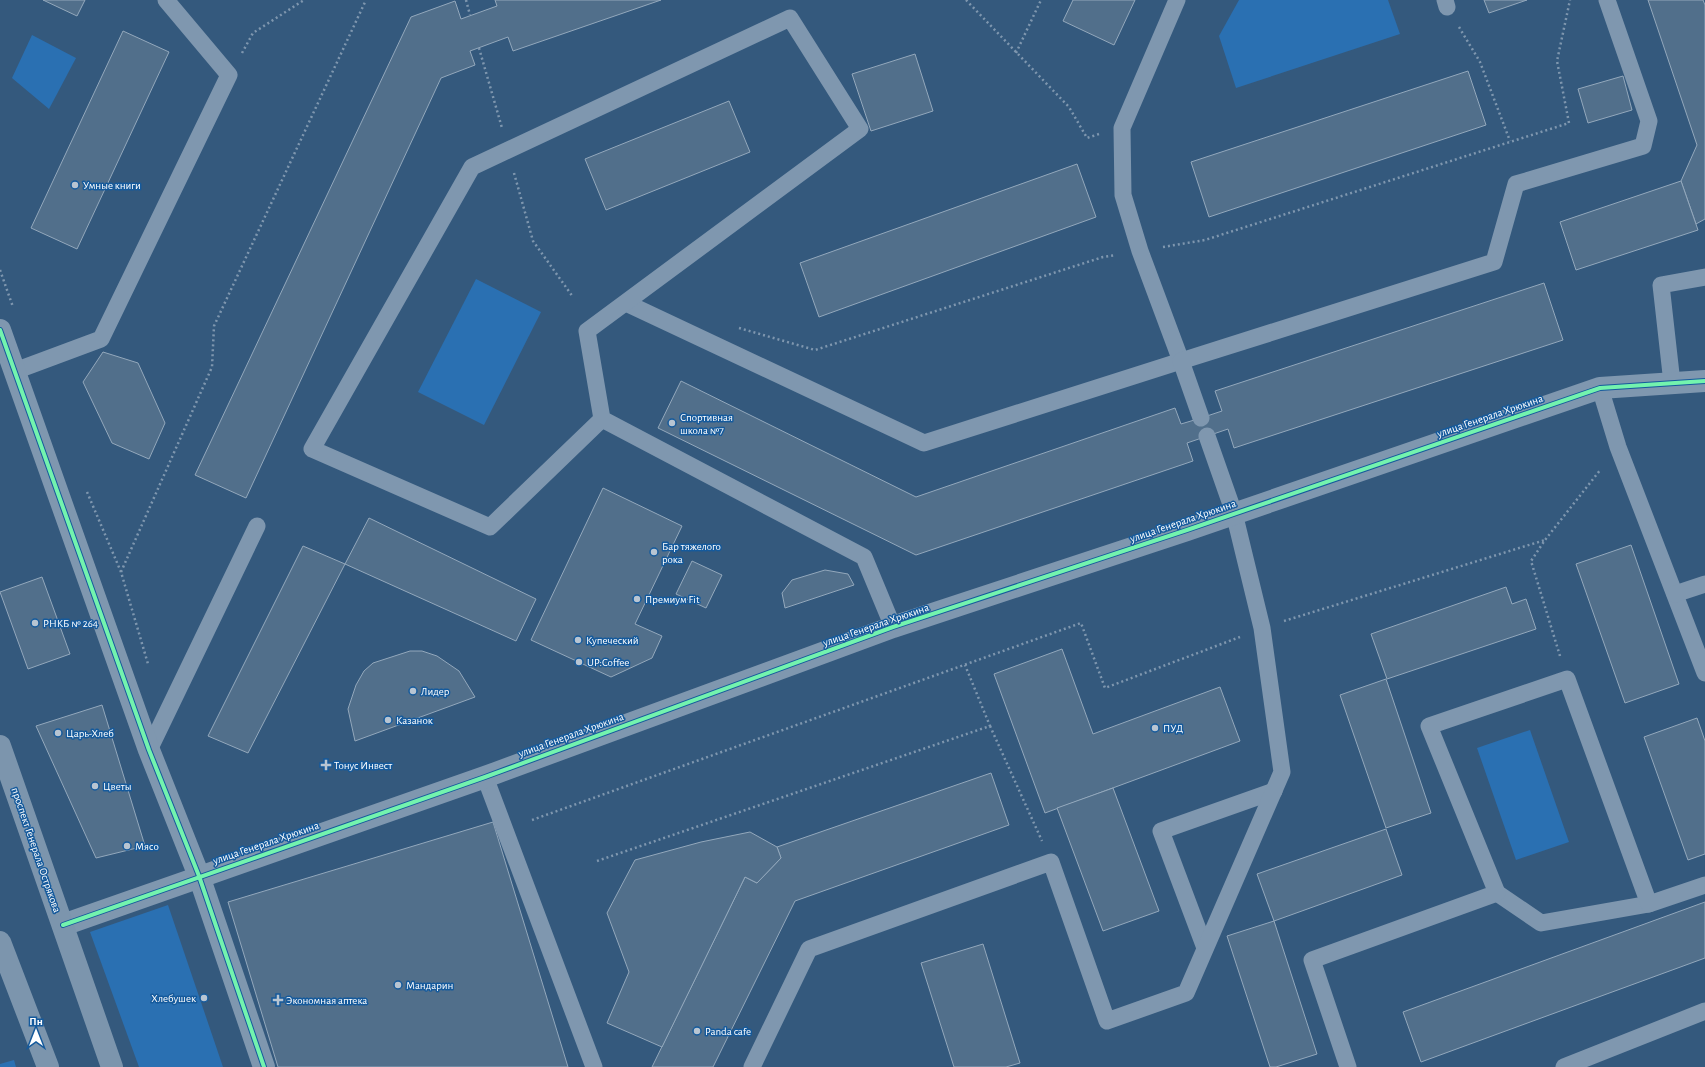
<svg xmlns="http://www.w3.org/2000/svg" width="1705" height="1067" font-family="'Alegreya Sans',sans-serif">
<rect width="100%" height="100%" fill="#34597d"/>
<g fill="#2a70b2">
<path d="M 1239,0 L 1388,0 L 1400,34 L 1236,88 L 1219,36 Z"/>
<path d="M 32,35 L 76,58 L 49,109 L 12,78 Z"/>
<path d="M 476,279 L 541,312 L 484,425 L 418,392 Z"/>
<path d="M 1530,730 L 1569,842 L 1516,860 L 1477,748 Z"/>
<path d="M 168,905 L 223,1067 L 139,1067 L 90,932 Z"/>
<path d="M 14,1060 L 16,1067 L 0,1067 L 0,1064 Z"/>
</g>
<g fill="#516f8b" stroke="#93a8bc">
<path d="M 43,0 L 85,0 L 77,16 Z"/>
<path d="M 495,0 L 661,0 L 513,51 L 508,37 L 470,51 L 475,65 L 441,78 L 246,498 L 195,475 L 411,17 L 455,1 L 461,19 L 497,6 Z"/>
<path d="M 1073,0 L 1135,0 L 1114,45 L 1063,21 Z"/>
<path d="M 1484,0 L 1527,0 L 1489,13 Z"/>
<path d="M 1648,0 L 1703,0 L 1705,5 L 1705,219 L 1696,224 L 1681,181 L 1697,145 Z"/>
<path d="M 123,31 L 169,52 L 77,249 L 31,228 Z"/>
<path d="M 915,54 L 933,111 L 871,131 L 852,74 Z"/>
<path d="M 1468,71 L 1486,125 L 1209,217 L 1191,162 Z"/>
<path d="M 1623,76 L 1632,110 L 1588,123 L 1578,89 Z"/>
<path d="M 729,101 L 750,152 L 606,210 L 585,159 Z"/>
<path d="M 1077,164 L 1096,217 L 819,317 L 800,263 Z"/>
<path d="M 1681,181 L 1698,230 L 1576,270 L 1560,222 Z"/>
<path d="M 1544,283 L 1563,340 L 1234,448 L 1228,429 L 1187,443 L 1193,461 L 916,555 L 658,428 L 681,381 L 916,497 L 1175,408 L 1181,424 L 1201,418 L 1222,411 L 1215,391 Z"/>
<path d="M 103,352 L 138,363 L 165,423 L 149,459 L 112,443 L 83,382 Z"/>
<path d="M 603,488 L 682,526 L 635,624 L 662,636 L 652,658 L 611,677 L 531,640 Z"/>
<path d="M 369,518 L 536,599 L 516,641 L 345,564 Z"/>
<path d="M 1631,545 L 1679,684 L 1625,703 L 1576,564 Z"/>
<path d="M 303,546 L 345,564 L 248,753 L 208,736 Z"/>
<path d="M 692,561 L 722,575 L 706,608 L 676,594 Z"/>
<path d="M 825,570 L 848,574 L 854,585 L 785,608 L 782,593 L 792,580 Z"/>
<path d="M 42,577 L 70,654 L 28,669 L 0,592 Z"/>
<path d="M 1506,587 L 1512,604 L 1526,599 L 1536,629 L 1387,679 L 1371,634 Z"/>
<path d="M 1062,649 L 1093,734 L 1220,687 L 1240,741 L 1045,813 L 994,674 Z"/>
<path d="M 410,651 L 422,651 L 437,656 L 459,671 L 475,697 L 355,741 L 348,709 L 356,685 L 364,671 L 373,663 Z"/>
<path d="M 1386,679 L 1431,813 L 1386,828 L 1340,695 Z"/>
<path d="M 102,705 L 145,846 L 96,858 L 36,726 Z"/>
<path d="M 1697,718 L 1705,741 L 1705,854 L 1688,860 L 1644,737 Z"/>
<path d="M 991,773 L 1009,825 L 795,901 L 713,1067 L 652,1067 L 745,877 L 757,883 L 781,858 L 777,847 Z"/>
<path d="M 1113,788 L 1159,911 L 1103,931 L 1057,808 Z"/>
<path d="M 493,822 L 568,1067 L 278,1067 L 228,902 Z"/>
<path d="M 1386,829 L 1402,875 L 1274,921 L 1257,874 Z"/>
<path d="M 750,832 L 777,847 L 781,858 L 757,883 L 745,877 L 662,1047 L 607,1023 L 629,972 L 607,913 L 635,860 L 701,842 Z"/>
<path d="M 1705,902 L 1705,958 L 1421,1062 L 1403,1012 Z"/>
<path d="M 1274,921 L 1317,1054 L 1276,1067 L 1270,1067 L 1227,936 Z"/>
<path d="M 983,944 L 1020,1063 L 1006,1067 L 954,1067 L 921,963 Z"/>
</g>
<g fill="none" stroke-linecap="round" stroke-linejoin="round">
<g stroke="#7f97af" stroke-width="2.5" stroke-dasharray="2 3" stroke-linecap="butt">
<path d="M 466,0 L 470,15"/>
<path d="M 966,0 L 1069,107 L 1087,138 L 1099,134"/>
<path d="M 1459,27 L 1480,62 L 1510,141"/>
<path d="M 479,48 L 502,128"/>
<path d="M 242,53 L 253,33 L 304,0"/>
<path d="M 1016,53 L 1041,0"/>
<path d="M 514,173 L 533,241 L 573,297"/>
<path d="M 1163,247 L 1205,240 L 1569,123 L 1557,61 L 1570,0"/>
<path d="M 0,270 L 13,307"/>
<path d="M 739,328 L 815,350 L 1103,257 L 1116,255"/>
<path d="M 87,492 L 121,572 L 148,664"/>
<path d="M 121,572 L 212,367 L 214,326 L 366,0"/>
<path d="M 1284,621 L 1545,540"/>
<path d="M 1560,656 L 1531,561 L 1545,540 L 1601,469"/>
<path d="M 990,726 L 1042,841"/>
<path d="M 532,820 L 1081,623 L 1105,688 L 1240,637"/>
<path d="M 597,861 L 990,726 L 965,665"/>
</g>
<g stroke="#7f97af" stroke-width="17">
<path d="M 1445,0 L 1447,7"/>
<path d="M 626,303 L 924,443 L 1181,361 L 1140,251 L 1123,195 L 1122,128 L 1177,0"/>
<path d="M 15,371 L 101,339 L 229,75 L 166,0"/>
<path d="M 1672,383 L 1661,285 L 1705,277"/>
<path d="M 1600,388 L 1618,447 L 1705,673"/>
<path d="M 1201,418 L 1181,361 L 1494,262 L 1516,184 L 1643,146 L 1649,121 L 1607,0"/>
<path d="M 602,419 L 587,331 L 860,129 L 790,18 L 472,167 L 312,449 L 490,527 L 602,419 L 864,557 L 893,627"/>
<path d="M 1675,594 L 1705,584"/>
<path d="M 149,750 L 257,526"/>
<path d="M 485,777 L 594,1067"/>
<path d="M 1497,893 L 1541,923 L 1649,904"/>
<path d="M 1205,948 L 1161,831 L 1274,791"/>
<path d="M 752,1067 L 809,949 L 1051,862 L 1107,1021 L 1186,993 L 1282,772 L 1262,628 L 1234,513 L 1207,436"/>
<path d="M 1348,1067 L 1312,960 L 1497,893 L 1429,726 L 1567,679 L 1649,904 L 1705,885"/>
<path d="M 1564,1067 L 1705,1011"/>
</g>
<g stroke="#7f97af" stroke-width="22">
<path d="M 0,330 L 149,750 L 199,876 L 264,1067"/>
<path d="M 63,925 L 485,777 L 893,627 L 1187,530 L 1600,388 L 1705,381"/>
</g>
<g stroke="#7c95ad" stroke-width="22">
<path d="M 0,746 L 112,1067"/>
<path d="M 0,942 L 48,1067"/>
</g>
<g stroke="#155a9c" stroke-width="6">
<g id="cycleway">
<path d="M 0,330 L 149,750 L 199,876 L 264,1067"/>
<path d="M 63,925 L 485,777 L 893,627 L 1187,530 L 1600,388 L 1705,381"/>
</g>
</g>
<use href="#cycleway" stroke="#73f3ae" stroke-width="4"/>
</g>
<g fill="#b8c5d2" stroke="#155a9c" stroke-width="1.5">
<circle cx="75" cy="185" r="4"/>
<circle cx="672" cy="423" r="4"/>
<circle cx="654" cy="552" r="4"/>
<circle cx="637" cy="599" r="4"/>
<circle cx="35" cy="623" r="4"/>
<circle cx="578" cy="640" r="4"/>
<circle cx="579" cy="662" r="4"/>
<circle cx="413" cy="691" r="4"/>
<circle cx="388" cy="720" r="4"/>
<circle cx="1155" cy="728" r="4"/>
<circle cx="58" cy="733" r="4"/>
<path d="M324 759h4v4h4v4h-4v4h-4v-4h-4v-4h4z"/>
<circle cx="95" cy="786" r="4"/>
<circle cx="127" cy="846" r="4"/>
<circle cx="398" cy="985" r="4"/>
<circle cx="204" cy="998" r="4"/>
<path d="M276 994h4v4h4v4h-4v4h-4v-4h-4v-4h4z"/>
<circle cx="697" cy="1031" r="4"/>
</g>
<g text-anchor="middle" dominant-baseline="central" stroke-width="3" stroke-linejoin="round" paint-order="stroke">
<g font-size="11" fill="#fff" stroke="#155a9c" text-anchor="start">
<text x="83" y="185">Умные книги</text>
<text x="680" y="417">Спортивная<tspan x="680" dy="13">школа №7</tspan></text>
<text x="662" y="546">Бар тяжелого<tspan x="662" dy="13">рока</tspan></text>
<text x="645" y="599">Премиум Fit</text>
<text x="43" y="623">РНКБ № 264</text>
<text x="586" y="640">Купеческий</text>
<text x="587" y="662">UP:Coffee</text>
<text x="421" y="691">Лидер</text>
<text x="396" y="720">Казанок</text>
<text x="1163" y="728">ПУД</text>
<text x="66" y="733">Царь-Хлеб</text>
<text x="334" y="765">Тонус Инвест</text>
<text x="103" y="786">Цветы</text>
<text x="135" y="846">Мясо</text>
<text x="406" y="985">Мандарин</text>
<text x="196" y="998" text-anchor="end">Хлебушек</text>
<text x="286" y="1000">Экономная аптека</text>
<text x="705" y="1031">Panda cafe</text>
</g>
<g font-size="11" fill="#fff" stroke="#155a9c">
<text transform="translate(1490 416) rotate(-19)">улица Генерала Хрюкина</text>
<text transform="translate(1183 521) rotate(-19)">улица Генерала Хрюкина</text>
<text transform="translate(876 625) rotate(-19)">улица Генерала Хрюкина</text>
<text transform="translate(571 735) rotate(-20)">улица Генерала Хрюкина</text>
<text transform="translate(266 843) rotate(-19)">улица Генерала Хрюкина</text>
<text transform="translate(36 850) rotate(71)">проспект Генерала Острякова</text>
</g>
</g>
<g transform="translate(36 1031)" stroke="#155a9c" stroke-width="3" paint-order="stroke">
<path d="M0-3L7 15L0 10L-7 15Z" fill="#ffffff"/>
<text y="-6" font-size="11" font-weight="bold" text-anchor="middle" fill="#ffffff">Пн</text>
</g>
</svg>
